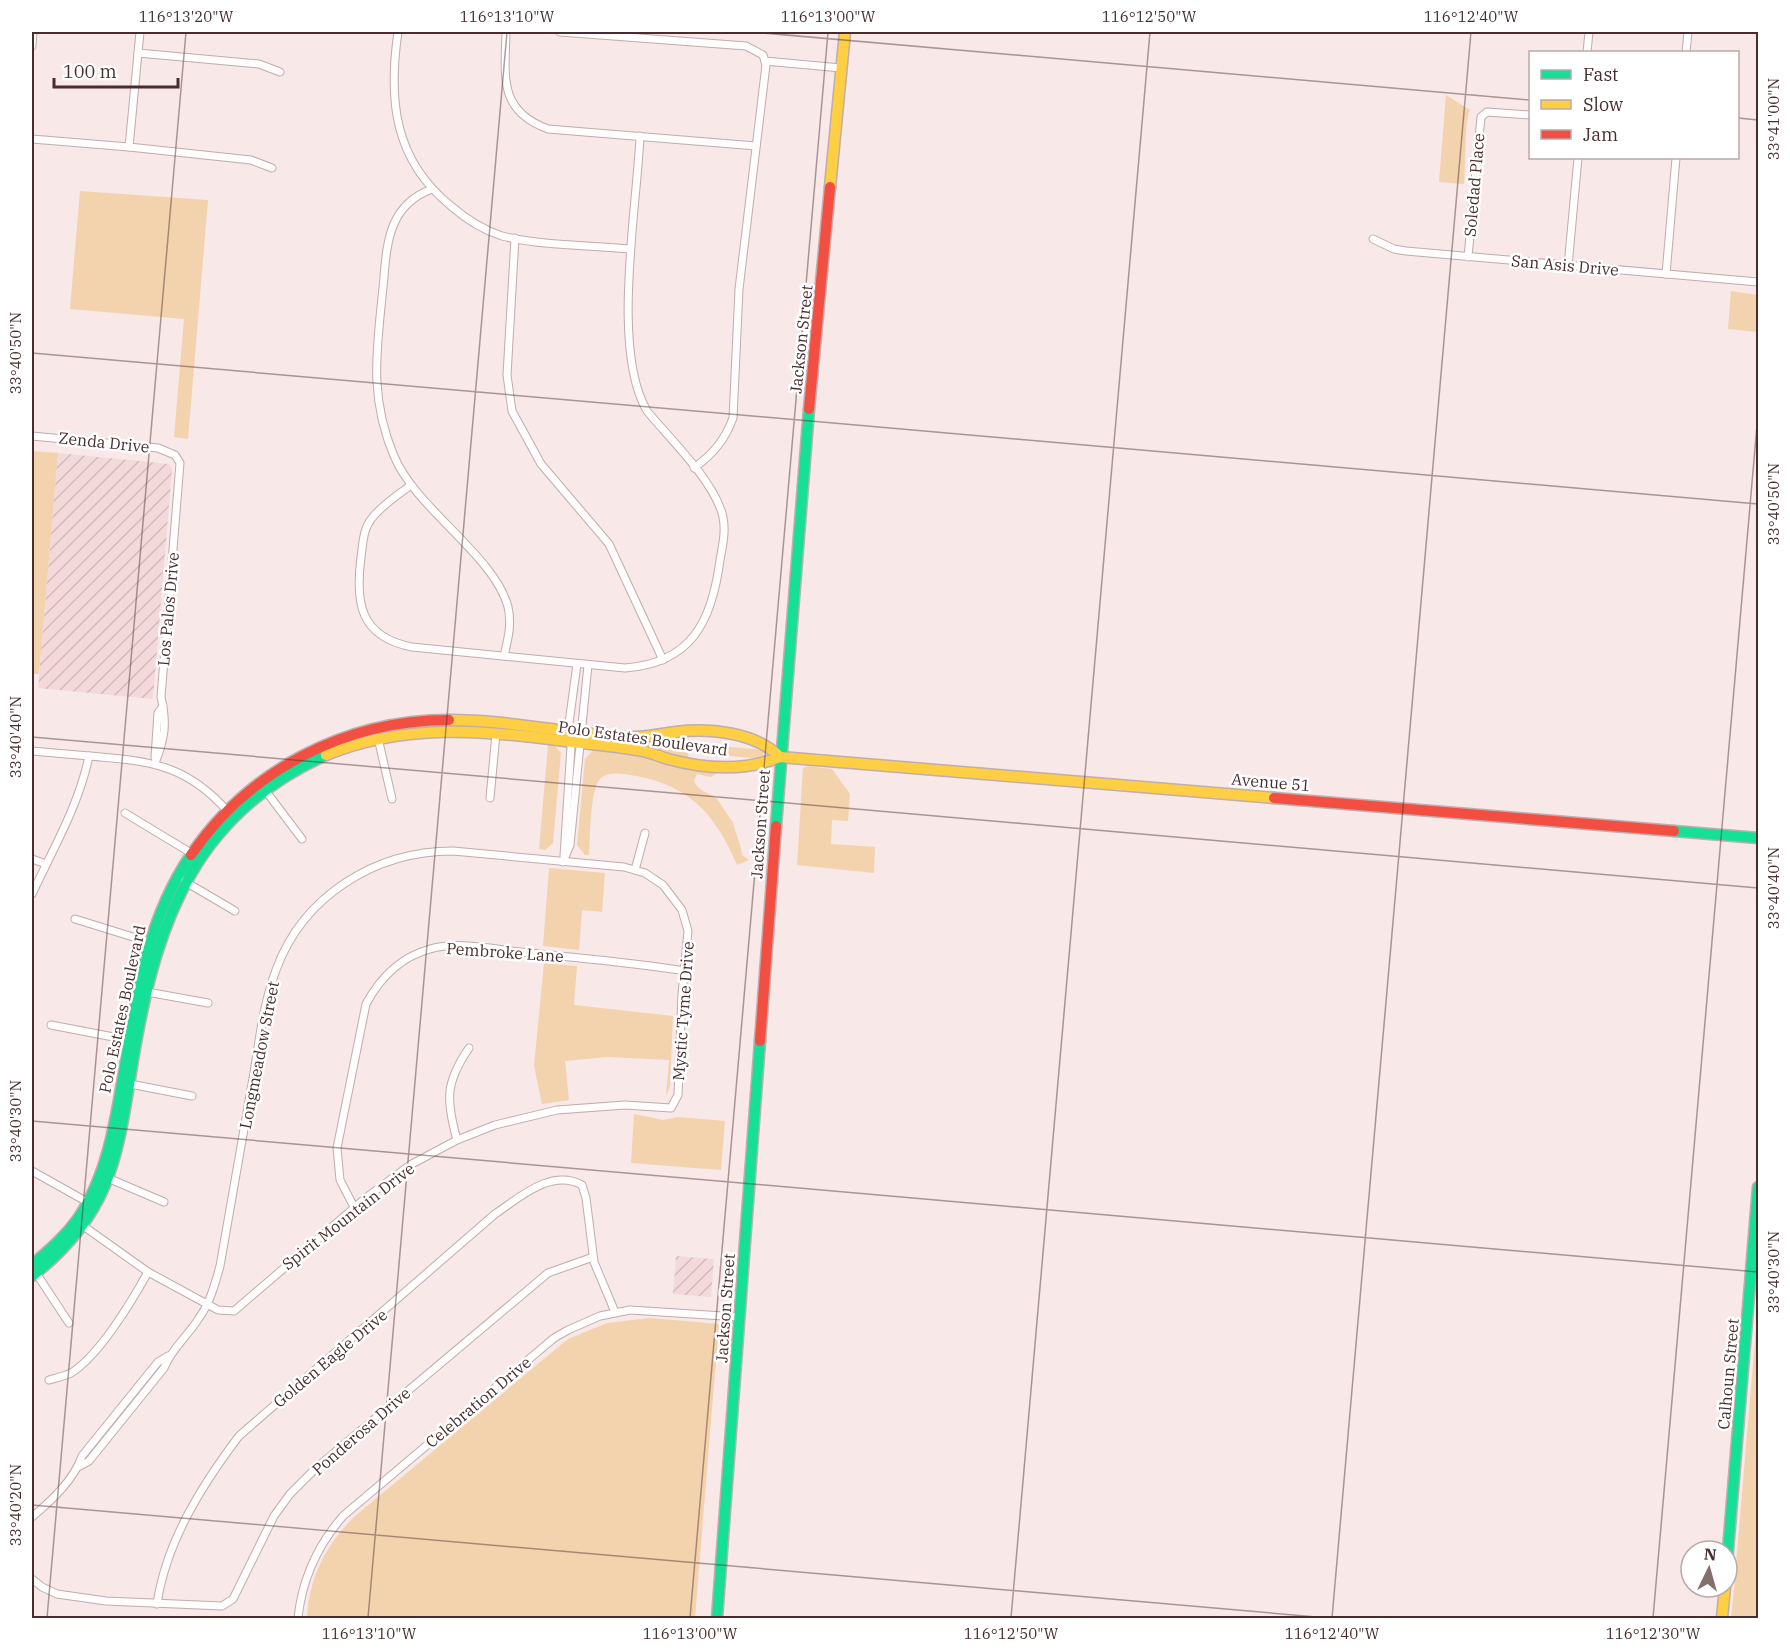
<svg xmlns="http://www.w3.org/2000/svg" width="1790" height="1650" font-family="'IBM Plex Serif',serif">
<defs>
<pattern id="industrial-furrows" width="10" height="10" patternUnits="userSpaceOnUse" patternTransform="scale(1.5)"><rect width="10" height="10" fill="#f3d9da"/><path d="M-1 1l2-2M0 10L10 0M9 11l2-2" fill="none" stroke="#d2bbbb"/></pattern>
</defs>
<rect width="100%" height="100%" fill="#f8e8e8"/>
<g fill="url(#industrial-furrows)">
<path d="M 58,453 L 169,464 L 172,469 L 153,699 L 38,688 Z"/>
<path d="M 676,1256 L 714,1259 L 711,1297 L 673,1294 Z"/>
</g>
<g fill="#f3d2ae">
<path d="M 1446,95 L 1470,110 C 1464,121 1466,167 1464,184 L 1439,182 Z"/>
<path d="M 80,191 L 208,200 L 188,439 L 174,437 L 184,319 L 70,309 Z"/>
<path d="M 1731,291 L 1758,295 L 1758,332 L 1728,329 Z"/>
<path d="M 32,451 L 58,453 L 39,674 L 32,674 Z"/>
<path d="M 639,741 L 689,743 L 688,758 L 647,746 L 620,743 Z"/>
<path d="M 548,745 L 554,745 L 561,753 L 553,843 L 545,850 L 539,849 Z"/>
<path d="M 721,746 L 763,750 L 764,757 L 762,759 L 720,755 Z"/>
<path d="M 593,750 L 638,754 L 675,766 L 719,772 L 711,777 L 697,774 L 694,781 C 699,792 708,792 717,799 C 720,802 728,817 733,822 C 735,834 741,843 742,855 L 749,860 L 737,865 C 715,813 688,784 631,775 C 621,774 609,771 600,779 C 590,789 590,839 589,855 L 585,855 L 577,845 L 585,759 Z"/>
<path d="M 808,766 L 832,769 L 850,794 L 848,821 L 832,820 L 831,844 L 875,847 L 874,873 L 797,865 L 803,768 Z"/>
<path d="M 549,868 L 605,873 L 602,912 L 582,910 L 579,950 L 543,946 Z"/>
<path d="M 544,963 L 577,966 L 574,1005 L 673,1016 L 670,1086 L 666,1096 L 669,1060 L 607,1057 L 565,1061 L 569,1100 L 542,1104 L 534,1066 Z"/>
<path d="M 634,1114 L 663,1120 L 678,1117 L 725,1121 L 721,1170 L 631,1163 Z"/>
<path d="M 1758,1306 L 1758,1618 L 1731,1618 L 1734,1588 Z"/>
<path d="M 650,1318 L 719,1324 L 695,1618 L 307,1618 C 309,1577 326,1545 355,1516 L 568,1339 L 607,1323 Z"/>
</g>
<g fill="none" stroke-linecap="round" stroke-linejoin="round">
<g stroke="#c0adad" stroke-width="9">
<g id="street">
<path d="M 398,32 C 388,100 394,160 451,206 C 466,219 483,230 502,236 C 543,246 589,245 630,249"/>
<path d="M 506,32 C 505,76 498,111 548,129 L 756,146"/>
<path d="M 560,32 L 746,46 L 763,55 L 766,65 L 739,289 L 733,418 C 725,440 713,454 694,468"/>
<path d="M 32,46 L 33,32"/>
<path d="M 1587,52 L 1589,32"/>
<path d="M 1686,52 L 1688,32"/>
<path d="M 138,53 L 259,64 L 280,72"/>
<path d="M 765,61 L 841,68"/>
<path d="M 32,139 L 129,147 L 140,32"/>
<path d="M 129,147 L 251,160 L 272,168"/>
<path d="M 432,189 C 391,204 387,239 384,277 C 378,344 367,392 394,456 C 416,509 495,556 508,607 C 512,624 508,639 504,656"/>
<path d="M 515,238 L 507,375 L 512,411 L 541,464 L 609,544 L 663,660"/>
<path d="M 1373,239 L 1394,249 L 1406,251 L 1758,282"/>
<path d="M 1468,257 L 1481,117 L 1487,112 L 1530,115"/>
<path d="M 1568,266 L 1578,158"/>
<path d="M 1666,274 L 1676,158"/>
<path d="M 32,436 L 158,448 L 175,455 L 180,463 L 161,697 C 167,723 165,738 155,763"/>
<path d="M 411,485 C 398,495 382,505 372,518 C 363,529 363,543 361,557 C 355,603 360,637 412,647 L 625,668 C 692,663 712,621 720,560 C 723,544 727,526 721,510 C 709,476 670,439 647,411 C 611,350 637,208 640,136"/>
<path d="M 378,738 L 392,799"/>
<path d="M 32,751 L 89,756"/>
<path d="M 155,757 L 158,713 L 163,706"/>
<path d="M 265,790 L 302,839"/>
<path d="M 490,798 L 496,734"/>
<path d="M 125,813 L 191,853"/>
<path d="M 564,856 L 572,731 L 569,723 L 577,664"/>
<path d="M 32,859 L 46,864"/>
<path d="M 563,862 L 570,845 L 588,665"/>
<path d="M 635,870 L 645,833"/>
<path d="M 184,881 L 235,911"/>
<path d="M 32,894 C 53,849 79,805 89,756 C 150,761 187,764 229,813"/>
<path d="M 75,919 L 149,942"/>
<path d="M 147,992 L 208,1003"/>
<path d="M 51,1025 L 129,1040"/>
<path d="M 130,1084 L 192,1096"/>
<path d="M 457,1140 C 446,1100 445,1083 469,1048"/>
<path d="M 32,1171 L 89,1203"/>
<path d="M 110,1179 L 164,1202"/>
<path d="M 354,1207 L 340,1180 L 337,1148 L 366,1004 C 380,978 401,957 430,949 C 458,941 492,949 521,952 C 576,958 631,962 685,971"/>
<path d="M 36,1273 L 69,1323"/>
<path d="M 49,1380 C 56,1378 65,1376 71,1373 C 99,1356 132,1301 148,1272"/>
<path d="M 78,1467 L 89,1461 L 164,1368 C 172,1348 188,1336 199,1318 C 210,1303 215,1284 220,1266 C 230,1209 240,1152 250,1095 C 258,1054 261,1010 276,970 C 303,896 375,851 453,851 L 624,867 L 645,873 L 663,885 L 682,910 L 688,931 L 682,994 L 678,1095 L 671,1108 L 625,1105 L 557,1110 L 495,1125 L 457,1140 L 410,1165 L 367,1197 L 234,1311 L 218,1310 L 148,1272 L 82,1225"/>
<path d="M 32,1517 C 51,1501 74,1480 82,1456 L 158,1362 L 168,1356"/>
<path d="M 32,1579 L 42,1587 L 57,1594 L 106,1601 L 222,1606 L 233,1599 L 274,1516 L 290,1494 L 315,1469 L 548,1273 L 593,1257"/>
<path d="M 157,1604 C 166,1542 202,1485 239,1436 L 495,1214 C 519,1198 551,1168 582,1185 L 586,1198 L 594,1262 L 615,1312"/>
<path d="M 298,1618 C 302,1580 317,1546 343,1516 L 554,1338 L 568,1330 L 600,1316 L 630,1310 L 739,1317"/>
</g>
</g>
<g stroke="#c0adad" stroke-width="13">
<g id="fast">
<path d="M 776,826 L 809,409"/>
<path d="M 1674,831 L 1758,838"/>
<path d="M 32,1265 C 48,1251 64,1238 77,1220 C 105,1180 114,1130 122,1083 C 136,1003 144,924 191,855"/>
<path d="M 32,1276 C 117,1210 118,1147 135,1048 C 158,917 197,813 326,755"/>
<path d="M 1727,1562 L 1758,1187"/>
<path d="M 717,1618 L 760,1041"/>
</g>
</g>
<g stroke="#c0adad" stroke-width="13">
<g id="slow">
<path d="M 830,187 L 845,32"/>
<path d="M 449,720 C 507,720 564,733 622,737 C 642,739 657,734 676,732 C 710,728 755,732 780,757"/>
<path d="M 326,755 C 405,723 483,730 565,741 C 589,744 613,746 637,750 C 648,751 658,756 668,759 C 705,769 744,772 780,757"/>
<path d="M 780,757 L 1274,798"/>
<path d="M 1722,1618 L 1725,1587"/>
</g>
</g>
<g stroke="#c0adad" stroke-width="13">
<g id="jam">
<path d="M 809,409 L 830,187"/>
<path d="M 1274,798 L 1674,831"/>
<path d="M 191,855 C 249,770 346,720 449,720"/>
<path d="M 760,1041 L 776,826"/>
</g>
</g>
<use href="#street" stroke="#fefcfc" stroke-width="7"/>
<use href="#fast" stroke="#16e098" stroke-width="10"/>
<use href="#slow" stroke="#ffcf43" stroke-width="10"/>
<use href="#jam" stroke="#f24e42" stroke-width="10"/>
</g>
<path fill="none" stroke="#492d2e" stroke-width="1.5" stroke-opacity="0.45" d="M 752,32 L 1530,100M 1738,118 L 1758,120M 32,353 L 1758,504M 32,737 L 1758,888M 32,1121 L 1758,1272M 32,1505 L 1328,1618M 47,1618 L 186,32M 368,1618 L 507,32M 690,1618 L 828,32M 1011,1618 L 1150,32M 1332,1618 L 1471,32M 1653,1618 L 1758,414"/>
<g text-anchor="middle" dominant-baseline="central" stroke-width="5" stroke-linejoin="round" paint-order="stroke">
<g font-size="16" fill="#492d2e" stroke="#fff">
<text transform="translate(1474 185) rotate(-85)">Soledad Place</text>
<text transform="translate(1565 265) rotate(5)">San Asis Drive</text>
<text transform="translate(801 339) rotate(-84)">Jackson Street</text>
<text transform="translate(104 442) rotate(6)">Zenda Drive</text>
<text transform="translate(168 609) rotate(-85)">Los Palos Drive</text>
<text transform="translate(643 738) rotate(8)">Polo Estates Boulevard</text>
<text transform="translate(1271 782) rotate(5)">Avenue 51</text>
<text transform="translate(760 824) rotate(-86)">Jackson Street</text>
<text transform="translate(505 952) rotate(4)">Pembroke Lane</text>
<text transform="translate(122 1009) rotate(-78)">Polo Estates Boulevard</text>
<text transform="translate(683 1011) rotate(-86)">Mystic Tyme Drive</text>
<text transform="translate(259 1055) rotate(-79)">Longmeadow Street</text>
<text transform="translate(348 1216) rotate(-38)">Spirit Mountain Drive</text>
<text transform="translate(725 1308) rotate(-86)">Jackson Street</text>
<text transform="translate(330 1358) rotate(-40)">Golden Eagle Drive</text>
<text transform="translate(1728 1374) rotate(-85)">Calhoun Street</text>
<text transform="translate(478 1402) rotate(-40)">Celebration Drive</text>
<text transform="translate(361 1431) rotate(-41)">Ponderosa Drive</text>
</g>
</g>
<rect width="1790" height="1650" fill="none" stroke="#ffffff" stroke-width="66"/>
<rect x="1529" y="51" width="210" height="108" fill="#ffffff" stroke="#b6abab" stroke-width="1.5"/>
<rect x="1541" y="70" width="30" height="9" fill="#16e098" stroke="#b6abab" stroke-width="1.5"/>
<text x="1583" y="81" font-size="18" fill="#492d2e">Fast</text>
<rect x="1541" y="100" width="30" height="9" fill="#ffcf43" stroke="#b6abab" stroke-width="1.5"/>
<text x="1583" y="111" font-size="18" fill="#492d2e">Slow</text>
<rect x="1541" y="130" width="30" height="9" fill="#f24e42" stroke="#b6abab" stroke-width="1.5"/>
<text x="1583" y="141" font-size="18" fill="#492d2e">Jam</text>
<g transform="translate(1709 1569) rotate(5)"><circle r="28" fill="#ffffff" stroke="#b6abab" stroke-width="1.5"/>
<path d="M0-4.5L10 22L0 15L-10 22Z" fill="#866e6f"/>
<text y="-9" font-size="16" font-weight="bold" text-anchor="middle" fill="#492d2e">N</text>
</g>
<path d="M54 78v9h124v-9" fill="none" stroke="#492d2e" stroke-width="3"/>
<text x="63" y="78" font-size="18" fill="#492d2e" stroke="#ffffff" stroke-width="4.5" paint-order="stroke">100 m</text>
<rect x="33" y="33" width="1724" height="1584" fill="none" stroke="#492d2e" stroke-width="2"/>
<g font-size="15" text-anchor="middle" fill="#492d2e">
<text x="186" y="22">116°13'20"W</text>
<text x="507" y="22">116°13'10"W</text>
<text x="828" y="22">116°13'00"W</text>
<text x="1149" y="22">116°12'50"W</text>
<text x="1471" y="22">116°12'40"W</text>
<text transform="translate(1774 119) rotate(-90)" y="5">33°41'00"N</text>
<text transform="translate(16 353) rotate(-90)" y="5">33°40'50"N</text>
<text transform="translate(1774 504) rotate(-90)" y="5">33°40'50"N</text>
<text transform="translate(16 737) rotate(-90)" y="5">33°40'40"N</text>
<text transform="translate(1774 888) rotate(-90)" y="5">33°40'40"N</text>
<text transform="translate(16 1121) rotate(-90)" y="5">33°40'30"N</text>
<text transform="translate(1774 1272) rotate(-90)" y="5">33°40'30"N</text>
<text transform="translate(16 1505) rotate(-90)" y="5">33°40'20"N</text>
<text x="369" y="1639">116°13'10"W</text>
<text x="690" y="1639">116°13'00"W</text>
<text x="1011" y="1639">116°12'50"W</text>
<text x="1332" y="1639">116°12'40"W</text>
<text x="1653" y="1639">116°12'30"W</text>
</g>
</svg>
